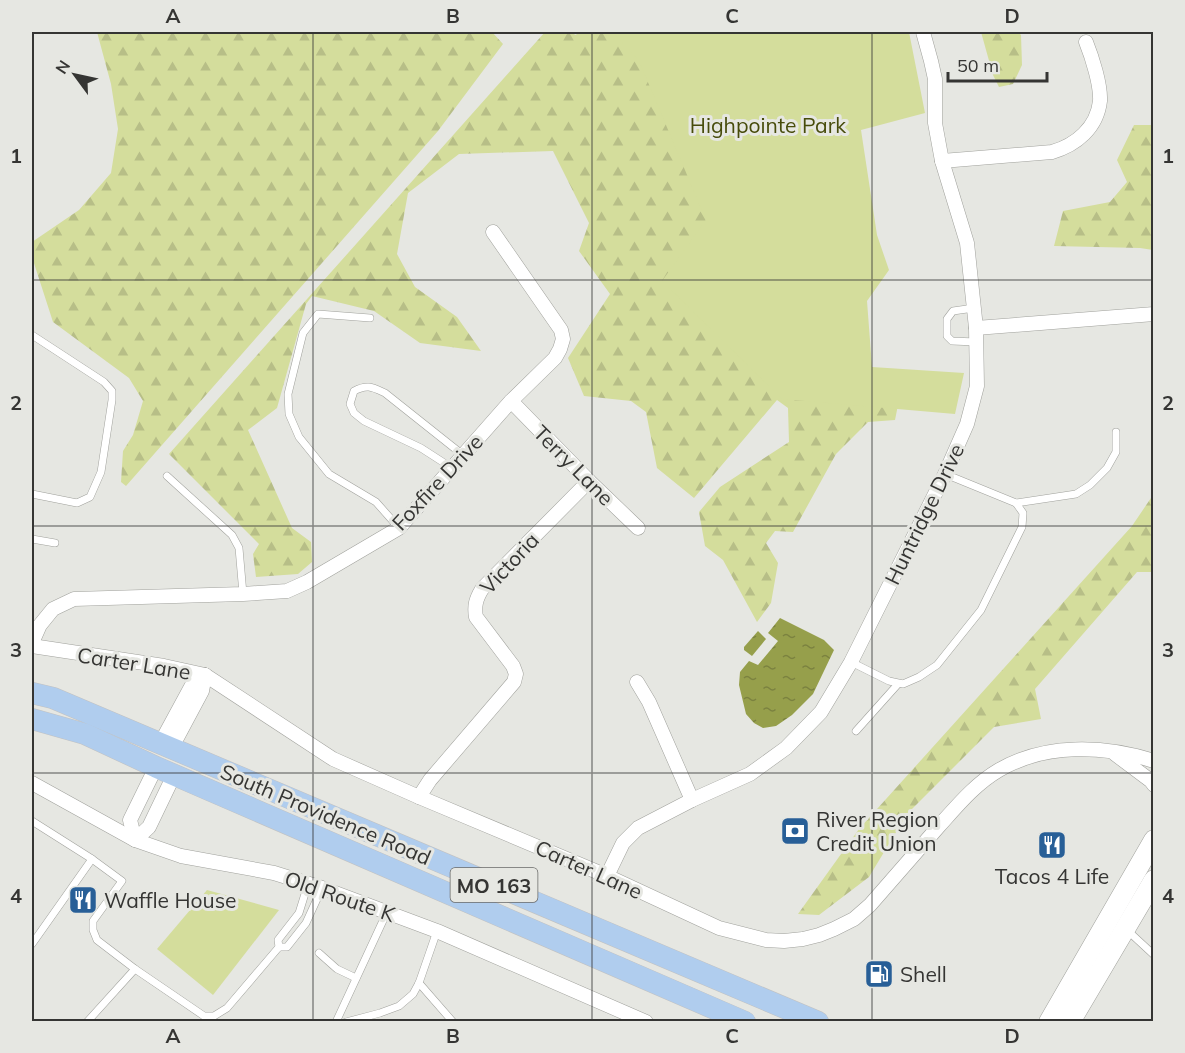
<svg xmlns="http://www.w3.org/2000/svg" width="1185" height="1053" font-family="Mulish,sans-serif">
<defs>
<pattern id="forest-firs" width="22" height="20" patternUnits="userSpaceOnUse" patternTransform="scale(1.5)"><rect width="22" height="20" fill="#d4dd9c"/><path d="M5 1l3.5 6h-7zM16 11l3.5 6h-7z" fill="#b7be87"/></pattern>
<pattern id="water-ripples" width="26" height="14" patternUnits="userSpaceOnUse" patternTransform="scale(1.5)"><rect width="26" height="14" fill="#969f4b"/><path d="M2 4q2-2 4 0t4 0M15 11q2-2 4 0t4 0" fill="none" stroke="#7b823f"/></pattern>
</defs>
<rect width="100%" height="100%" fill="#e6e7e2"/>
<g fill="url(#forest-firs)">
<path d="M 97,32 L 492,32 L 503,44 L 438,131 L 126,486 L 121,482 L 123,451 L 133,435 L 143,401 L 129,378 L 53,322 L 32,257 L 32,242 L 79,210 L 111,173 L 118,129 L 111,84 Z"/>
<path d="M 545,32 L 569,32 L 576,35 L 578,32 L 815,32 L 867,396 L 899,400 L 895,420 L 868,422 L 836,454 L 793,532 L 775,531 L 766,543 L 778,563 L 771,603 L 757,622 L 723,560 L 705,546 L 699,512 L 720,487 L 789,442 L 788,408 L 777,400 L 694,498 L 657,468 L 646,412 L 631,401 L 584,396 L 568,358 L 610,294 L 579,251 L 589,223 L 553,151 L 459,154 L 408,193 L 397,254 L 415,287 L 457,317 L 481,351 L 420,343 L 374,311 L 312,296 L 306,304 L 277,408 L 248,430 L 292,528 L 311,542 L 312,562 L 298,574 L 256,577 L 253,554 L 259,544 L 169,454 Z"/>
<path d="M 981,32 L 1018,32 L 1021,35 L 1022,65 L 1013,84 L 999,87 L 993,75 Z"/>
<path d="M 1134,125 L 1153,125 L 1153,250 L 1140,248 L 1054,246 L 1063,211 L 1110,202 L 1127,182 L 1117,160 Z"/>
<path d="M 1153,495 L 1153,572 L 1137,572 L 1035,689 L 1041,719 L 994,727 L 907,814 L 869,877 L 819,915 L 798,914 L 859,829 L 1132,526 Z"/>
</g>
<g fill="#d4dd9c">
<path d="M 613,32 L 909,32 L 925,113 L 861,130 L 877,235 L 889,270 L 867,301 L 872,367 L 964,373 L 955,414 L 782,399 L 662,281 L 706,220 L 639,61 Z"/>
<path d="M 207,890 L 279,910 L 213,995 L 157,949 Z"/>
</g>
<g fill="url(#water-ripples)">
<path d="M 780,618 L 824,640 L 834,650 L 813,694 L 792,715 L 776,726 L 763,728 L 754,723 L 746,714 L 739,685 L 740,672 L 749,661 L 758,665 L 778,641 L 768,633 Z"/>
<path d="M 758,631 L 766,639 L 752,656 L 744,650 L 744,647 Z"/>
</g>
<g fill="none" stroke-linecap="round" stroke-linejoin="round">
<g stroke="#a0a19c" stroke-width="8">
<g id="lane">
<path d="M 974,308 L 953,311 L 947,319 L 947,336 L 952,341 L 976,342"/>
<path d="M 370,318 L 318,314 L 303,333 L 288,394 L 289,414 L 299,437 L 329,474 L 376,502 L 399,528"/>
<path d="M 32,335 L 104,382 L 112,391 L 112,400 L 101,472 L 90,497 L 77,503 L 32,494"/>
<path d="M 452,468 L 421,448 L 364,421 L 354,413 L 350,404 L 354,391 C 367,384 372,387 385,393 L 463,455"/>
<path d="M 167,476 L 232,535 L 239,548 L 243,594"/>
<path d="M 1016,503 L 1076,494 L 1090,485 L 1107,468 L 1116,452 L 1116,432"/>
<path d="M 32,539 L 55,543"/>
<path d="M 851,662 L 889,681 L 903,684 L 919,677 L 937,665 L 981,610 L 1022,527 L 1023,513 L 1016,503 L 945,474"/>
<path d="M 856,731 L 898,684"/>
<path d="M 32,821 L 92,859 L 122,881 L 93,921 L 93,930 L 97,940 L 135,969 L 204,1016 L 214,1016 L 227,1008 L 279,947 L 278,940 L 299,913 L 308,884"/>
<path d="M 1127,930 L 1154,955"/>
<path d="M 32,944 L 92,859"/>
<path d="M 279,947 L 287,947 L 306,923 L 322,888"/>
<path d="M 319,953 L 337,969 L 356,978"/>
<path d="M 419,983 L 453,1022"/>
<path d="M 87,1022 L 135,969"/>
<path d="M 336,1022 L 387,912"/>
<path d="M 346,1022 L 380,1013 L 399,1006 L 413,994 L 419,983 L 437,931"/>
</g>
</g>
<g stroke="#a0a19c" stroke-width="15">
<g id="street">
<path d="M 942,161 L 1052,152 C 1076,145 1097,128 1100,101 C 1101,85 1092,57 1086,42"/>
<path d="M 976,328 L 1154,314"/>
<path d="M 511,401 L 589,481 L 638,528"/>
<path d="M 32,643 L 40,625 L 53,609 L 74,599 L 243,594 L 287,591 L 307,582 L 399,528 L 511,401 L 555,358 L 560,349 L 563,339 L 561,330 L 493,232"/>
<path d="M 32,646 L 164,666 L 205,675 L 333,759 L 419,797 L 607,876 L 719,928 L 766,940 L 784,941 L 803,939 L 819,935 L 834,929 L 854,919 L 870,905 C 893,879 916,852 939,826 C 957,806 975,784 999,770 C 1045,743 1104,745 1154,761"/>
<path d="M 637,682 L 649,702 L 692,800"/>
<path d="M 160,744 L 192,685 L 205,675"/>
<path d="M 171,749 L 202,691 L 205,675"/>
<path d="M 1115,754 L 1151,781 L 1154,785"/>
<path d="M 156,767 L 130,820 L 135,840 L 149,827 L 174,775"/>
<path d="M 32,783 L 135,840 L 181,856 L 274,873 L 322,888 L 437,931 L 646,1022"/>
<path d="M 419,797 L 430,780 L 514,682 L 516,674 L 513,666 L 476,617 C 474,606 476,599 482,589 L 589,481"/>
<path d="M 607,876 L 623,843 L 638,828 L 692,800 L 750,774 L 786,748 L 821,712 L 851,662 L 945,474 L 967,424 L 977,386 L 976,328 L 967,243 L 942,161 L 935,123 L 935,79 L 931,61 L 923,32"/>
</g>
</g>
<g stroke="#a0a19c" stroke-width="21">
<g id="secondary">
<path d="M 1049,1022 L 1154,840"/>
<path d="M 1070,1022 L 1154,880"/>
</g>
</g>
<g stroke="#c2c2c2" stroke-width="22">
<g id="primary">
<path d="M 32,693 L 53,698 L 818,1022"/>
<path d="M 32,719 L 85,734 L 156,767 L 745,1022"/>
</g>
</g>
<use href="#lane" stroke="#fff" stroke-width="7"/>
<use href="#street" stroke="#fff" stroke-width="14"/>
<use href="#secondary" stroke="#fff" stroke-width="20"/>
<use href="#primary" stroke="#b0cdee" stroke-width="21"/>
</g>
<path fill="none" stroke="#353533" stroke-width="1.5" stroke-opacity="0.55" d="M 313,32 L 313,1022M 592,32 L 592,1022M 872,32 L 872,1022M 32,280 L 1154,280M 32,526 L 1154,526M 32,773 L 1154,773"/>
<defs>
<g id="bank-square" transform="scale(1.5)"><rect x="-9" y="-9" width="18" height="18" rx="4" fill="#285f97" stroke="#e6e7e2"/><path d="M-6-4H6V4H-6ZM0-2.3a2.3 2.3 0 1 0 0 4.6a2.3 2.3 0 1 0 0-4.6Z" fill="#fff"/></g>
<g id="restaurant-square" transform="scale(1.5)"><rect x="-9" y="-9" width="18" height="18" rx="4" fill="#285f97" stroke="#e6e7e2"/><path d="M-5-6h1v4h1v-4h1v4h1v-4h1v5L-1.5 .5V6h-2V.5L-5-1ZM5-6V6H3V1.5H1.5Q1.5-4 5-6Z" fill="#fff"/></g>
<g id="fuel-square" transform="scale(1.5)"><rect x="-9" y="-9" width="18" height="18" rx="4" fill="#285f97" stroke="#e6e7e2"/><path d="M-5.5-6h7V0h2V4h1.3V-2.5L3-4.5l.8-.8L6-3V5H2.5V1h-1V6h-7ZM-4.2-4.7v3.2H.2V-4.7Z" fill="#fff"/></g>
</defs>
<g fill-rule="evenodd">
<use href="#bank-square" x="795" y="831"/>
<use href="#restaurant-square" x="1052" y="845"/>
<use href="#restaurant-square" x="83" y="900"/>
<use href="#fuel-square" x="879" y="974"/>
</g>
<g text-anchor="middle" dominant-baseline="central" stroke-width="6" stroke-linejoin="round" paint-order="stroke">
<rect fill="#e6e7e2" stroke="#6a6a68" stroke-width="1.5" x="450.5" y="868" width="87" height="34" rx="4.5"/>
<g font-size="20" font-weight="bold" fill="#353533">
<text x="494" y="885">MO 163</text>
</g>
<g font-size="21" fill="#474c0b" stroke="#e6e7e2">
<text x="768" y="125">Highpointe Park</text>
</g>
<g font-size="21" fill="#353533" stroke="#e6e7e2">
<text transform="translate(574 465) rotate(45)">Terry Lane</text>
<text transform="translate(437 482) rotate(-47)">Foxfire Drive</text>
<text transform="translate(924 514) rotate(-64)">Huntridge Drive</text>
<text transform="translate(509 563) rotate(-47)">Victoria</text>
<text transform="translate(134 663) rotate(9)">Carter Lane</text>
<text transform="translate(326 814) rotate(23)">South Providence Road</text>
<text transform="translate(589 869) rotate(24)">Carter Lane</text>
<text transform="translate(340 896) rotate(19)">Old Route K</text>
</g>
<g font-size="21" fill="#353533" stroke="#e6e7e2" text-anchor="start">
<text x="816" y="819">River Region<tspan x="816" dy="24">Credit Union</tspan></text>
<text x="1052" y="876" text-anchor="middle">Tacos 4 Life</text>
<text x="104" y="900">Waffle House</text>
<text x="900" y="974">Shell</text>
</g>
</g>
<rect width="1185" height="1053" fill="none" stroke="#e6e7e2" stroke-width="66"/>
<g transform="translate(75 75) rotate(303)" stroke="#e6e7e2" stroke-width="4.5" paint-order="stroke">
<path d="M0-4.5L10 22L0 15L-10 22Z" fill="#353533"/>
<text y="-9" font-size="16" font-weight="bold" text-anchor="middle" fill="#353533">N</text>
</g>
<path d="M948 72v9h99v-9" fill="none" stroke="#353533" stroke-width="3"/>
<text x="957" y="72" font-size="18" fill="#353533" stroke="#e6e7e2" stroke-width="4.5" paint-order="stroke">50 m</text>
<rect x="33" y="33" width="1119" height="987" fill="none" stroke="#353533" stroke-width="2"/>
<g font-size="20" text-anchor="middle" font-weight="bold" fill="#353533">
<text x="173" y="23">A</text>
<text x="453" y="23">B</text>
<text x="732" y="23">C</text>
<text x="1012" y="23">D</text>
<text x="16" y="163">1</text>
<text x="1168" y="163">1</text>
<text x="16" y="410">2</text>
<text x="1168" y="410">2</text>
<text x="16" y="657">3</text>
<text x="1168" y="657">3</text>
<text x="16" y="903">4</text>
<text x="1168" y="903">4</text>
<text x="173" y="1043">A</text>
<text x="453" y="1043">B</text>
<text x="732" y="1043">C</text>
<text x="1012" y="1043">D</text>
</g>
</svg>
